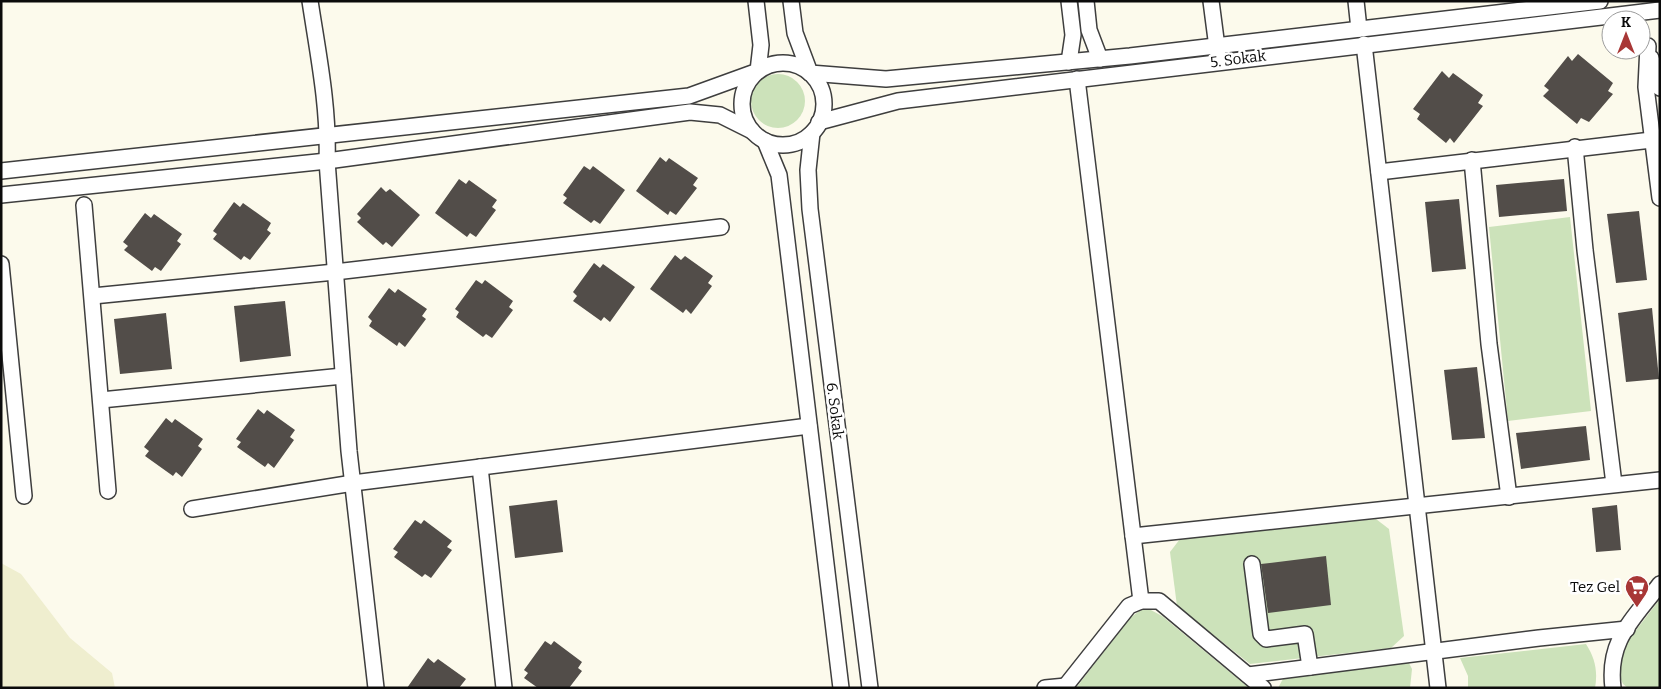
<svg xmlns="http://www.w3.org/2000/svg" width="1661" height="689" font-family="Bitter,serif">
<rect width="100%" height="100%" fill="#fcfaec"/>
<path fill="#efeecf" d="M 1,563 L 21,574 L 70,638 L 112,673 L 115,688 L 1,688 Z"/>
<g fill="#cce2ba">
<circle cx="778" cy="101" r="27"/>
<path d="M 1570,217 L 1591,411 L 1508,421 L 1489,227 Z"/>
<path d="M 1376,519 L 1389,529 L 1404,636 L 1391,648 L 1250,664 L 1177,606 L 1170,552 L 1180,539 Z"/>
<path d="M 1660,599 L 1660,688 L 1628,688 L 1623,684 L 1618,673 L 1620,651 Z"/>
<path d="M 1142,609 L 1149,609 L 1162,616 L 1249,688 L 1076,688 L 1130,618 Z"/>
<path d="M 1586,644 C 1595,658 1598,671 1595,688 L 1468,688 L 1468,676 L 1460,658 Z"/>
<path d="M 1409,663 L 1412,669 L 1410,688 L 1278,688 L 1284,677 Z"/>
</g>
<g fill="#524d49">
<path d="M 1578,54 L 1613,83 L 1608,91 L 1613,94 L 1589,122 L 1581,118 L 1577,124 L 1543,96 L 1549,90 L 1544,86 L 1568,56 L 1572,61 Z"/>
<path d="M 1442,71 L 1449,78 L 1453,73 L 1483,95 L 1478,103 L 1483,106 L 1454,143 L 1450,138 L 1446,143 L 1417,119 L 1420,114 L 1413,109 Z"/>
<path d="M 660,157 L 666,162 L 669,158 L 698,178 L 693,185 L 697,188 L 676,215 L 670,211 L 668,215 L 636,191 Z"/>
<path d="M 584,166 L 590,170 L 593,166 L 625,190 L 600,224 L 594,220 L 591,223 L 563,203 L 567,198 L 563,195 Z"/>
<path d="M 459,179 L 466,184 L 469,180 L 497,200 L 492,207 L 496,210 L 476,237 L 470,233 L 467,237 L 435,213 Z"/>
<path d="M 1564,179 L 1567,211 L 1499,217 L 1496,185 Z"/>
<path d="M 381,187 L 386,192 L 390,189 L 420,215 L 392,247 L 386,242 L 383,245 L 357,222 L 361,218 L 357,214 Z"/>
<path d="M 1459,199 L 1466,269 L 1432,272 L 1425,202 Z"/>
<path d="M 234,202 L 240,207 L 243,203 L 271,223 L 267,230 L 271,233 L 250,260 L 244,256 L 241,260 L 213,239 L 217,234 L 213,231 Z"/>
<path d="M 1639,211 L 1647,280 L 1616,283 L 1607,214 Z"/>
<path d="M 145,213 L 151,218 L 154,214 L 182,234 L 177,241 L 181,244 L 161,271 L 155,267 L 152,271 L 124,250 L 128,246 L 123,242 Z"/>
<path d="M 675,255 L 681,260 L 685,256 L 713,276 L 708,283 L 712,286 L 691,314 L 686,309 L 683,313 L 650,289 Z"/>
<path d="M 594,263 L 600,268 L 603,264 L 635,287 L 610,322 L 604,317 L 601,321 L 573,301 L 577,296 L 573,292 Z"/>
<path d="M 476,280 L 482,284 L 485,280 L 513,301 L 509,307 L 513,310 L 492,338 L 486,334 L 483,337 L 456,317 L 459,312 L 455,309 Z"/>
<path d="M 389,288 L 395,293 L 398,289 L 427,309 L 422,316 L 426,319 L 405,347 L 399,342 L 397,346 L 369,326 L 372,321 L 368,317 Z"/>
<path d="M 285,301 L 291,356 L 240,362 L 234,306 Z"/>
<path d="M 1652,308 L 1659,379 L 1626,382 L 1618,313 Z"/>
<path d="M 166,313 L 172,369 L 120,374 L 114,319 Z"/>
<path d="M 1477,367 L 1485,438 L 1452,440 L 1444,370 Z"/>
<path d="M 258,409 L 264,414 L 267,410 L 295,430 L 290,437 L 294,440 L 274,468 L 268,463 L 265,467 L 237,447 L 241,442 L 236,439 Z"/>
<path d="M 166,418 L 172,423 L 175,419 L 203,439 L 198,446 L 202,449 L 182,477 L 176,472 L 173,476 L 145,456 L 149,451 L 144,447 Z"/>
<path d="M 1586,426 L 1590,460 L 1521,469 L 1516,433 Z"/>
<path d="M 557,500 L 563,552 L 515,558 L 509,506 Z"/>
<path d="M 1617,505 L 1621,550 L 1596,552 L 1592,508 Z"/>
<path d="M 415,520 L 421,524 L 424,520 L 452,541 L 447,547 L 452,550 L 431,578 L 425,574 L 422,577 L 394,557 L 398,552 L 393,549 Z"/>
<path d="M 1326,556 L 1331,605 L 1268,613 L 1261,564 Z"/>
<path d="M 545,641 L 551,645 L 554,641 L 582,662 L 578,668 L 582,671 L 569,688 L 538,688 L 524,678 L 528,673 L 524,670 Z"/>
<path d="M 428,658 L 434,663 L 438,659 L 466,679 L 459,688 L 407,688 Z"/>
</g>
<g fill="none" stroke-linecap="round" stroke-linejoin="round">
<g stroke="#3e3e3e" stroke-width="18">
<g id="minor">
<path d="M 310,1 C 318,54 329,107 327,161 L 349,451 L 376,688"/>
<path d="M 791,1 L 795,33 L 810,73 L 886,79 L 1130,56 L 1600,1"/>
<path d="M 1069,1 L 1073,35 L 1069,62"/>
<path d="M 1086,1 L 1089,30 L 1100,59"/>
<path d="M 1211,1 L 1218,55"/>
<path d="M 1356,1 L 1359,29"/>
<path d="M 1364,44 L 1438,688"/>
<path d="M 1648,46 L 1646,87 L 1660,198"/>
<path d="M 1651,58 L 1660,88"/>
<circle cx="783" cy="104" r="41"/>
<path d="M 1077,79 L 1141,601"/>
<path d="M 819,122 L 898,101 L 1660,10"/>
<path d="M 812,133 L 808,170 L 810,209 L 870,688"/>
<path d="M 765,141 L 779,175 L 841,688"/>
<path d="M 1575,147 L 1585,250 L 1614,484"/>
<path d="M 1472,160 L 1489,344 L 1509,497"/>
<path d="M 1,171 L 689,96 L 758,71 L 761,45 L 756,1"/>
<path d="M 1379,172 L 1660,139"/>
<path d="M 1,195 L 327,161 L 690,112 L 720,115 L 752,131"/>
<path d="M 84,205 L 108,491"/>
<path d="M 1,264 L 24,496"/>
<path d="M 93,296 L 335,272 L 721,227"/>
<path d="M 101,400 L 343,376"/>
<path d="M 480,467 L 504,688"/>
<path d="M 192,509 L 353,483 L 809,426"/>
<path d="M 1133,536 L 1660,480"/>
<path d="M 1252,564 L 1261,634 L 1266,639 L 1305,634 L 1310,667"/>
<path d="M 1248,675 L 1539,638 L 1627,629"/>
<path d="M 1045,688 L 1066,686"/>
<path d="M 1064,688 L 1129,606 L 1141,601 L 1159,601 L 1263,688"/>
<path d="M 1613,688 C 1607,640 1633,620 1660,584"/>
</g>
</g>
<use href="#minor" stroke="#fff" stroke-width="15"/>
</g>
<defs>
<g id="supermarket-pin" transform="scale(1.25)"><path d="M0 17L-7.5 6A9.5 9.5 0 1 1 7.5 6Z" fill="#a83736" stroke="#fff"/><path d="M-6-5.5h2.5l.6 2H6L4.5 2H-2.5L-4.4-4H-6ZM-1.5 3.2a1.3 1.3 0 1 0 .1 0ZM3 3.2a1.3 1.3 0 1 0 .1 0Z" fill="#fff"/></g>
</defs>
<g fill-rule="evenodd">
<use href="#supermarket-pin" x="1637" y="587"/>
</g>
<g text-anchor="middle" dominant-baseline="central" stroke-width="5" stroke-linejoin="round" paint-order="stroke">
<g font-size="15" fill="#0b0b0b" stroke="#fff">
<text transform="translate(1238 59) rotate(-7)">5. Sokak</text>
<text transform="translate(835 411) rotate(83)">6. Sokak</text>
</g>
<g font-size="15" fill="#0b0b0b" stroke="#fff" text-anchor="end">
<text x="1620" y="587">Tez Gel</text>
</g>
</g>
<rect width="1661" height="689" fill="none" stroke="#0b0b0b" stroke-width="5"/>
<g transform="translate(1626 35)"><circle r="24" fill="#ffffff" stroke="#9d9d9d"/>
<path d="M0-4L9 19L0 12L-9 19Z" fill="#a83736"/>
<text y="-8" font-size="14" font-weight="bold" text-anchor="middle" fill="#0b0b0b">K</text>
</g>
</svg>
